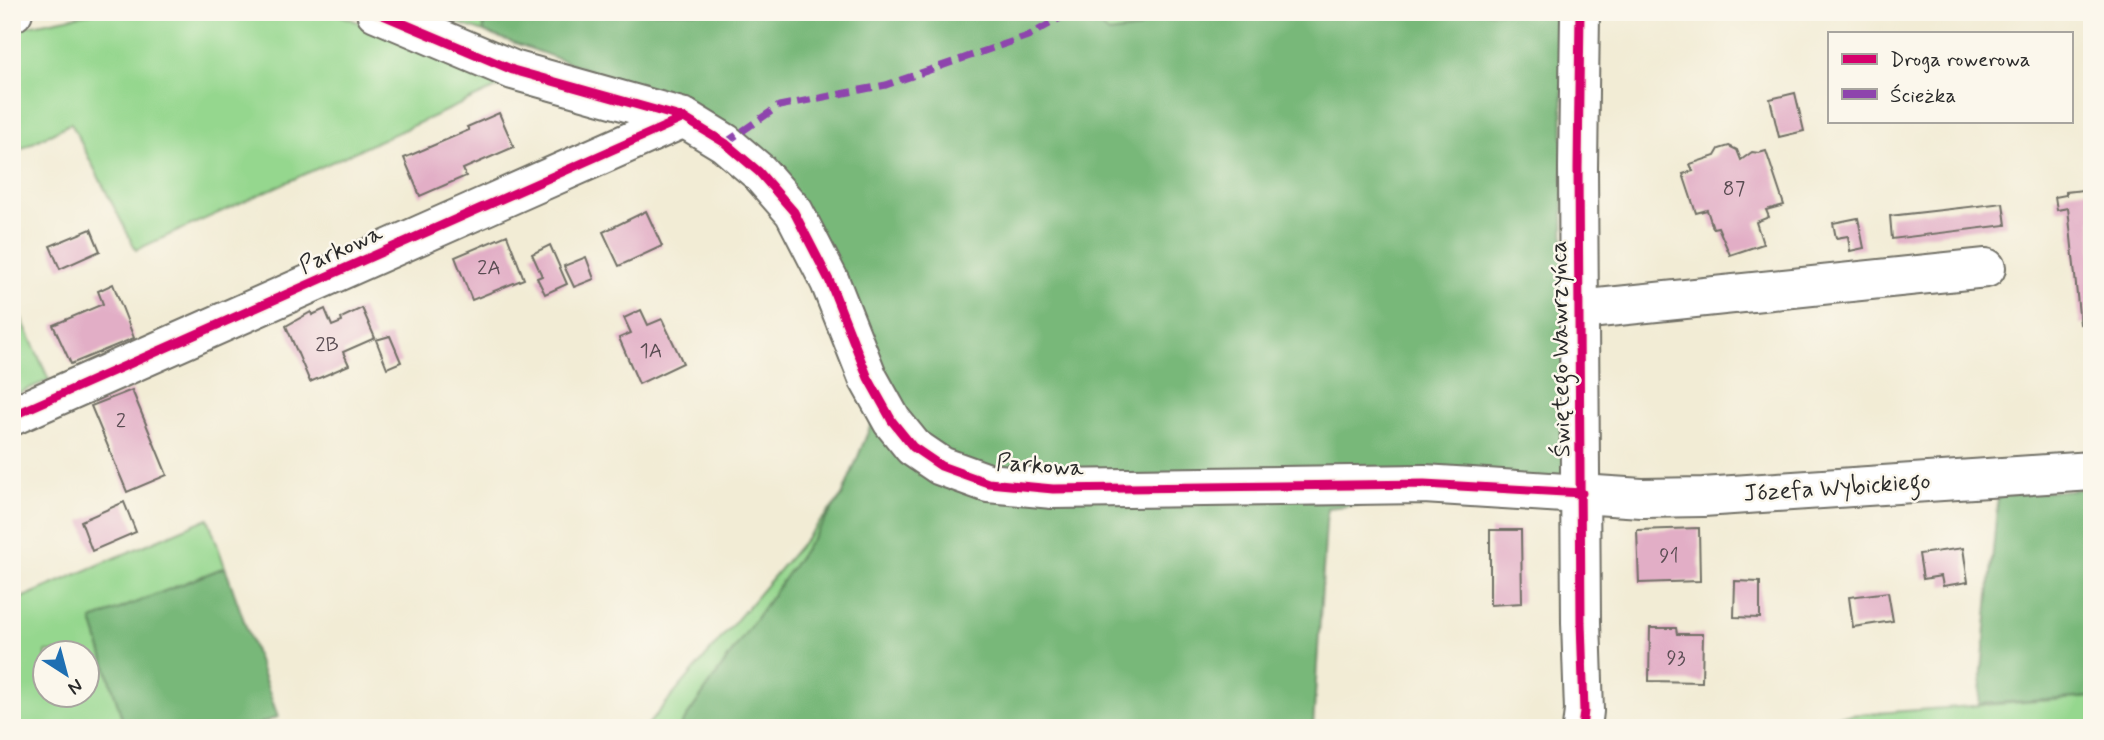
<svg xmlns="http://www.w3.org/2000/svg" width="2104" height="740" font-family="Mynerve,sans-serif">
<rect width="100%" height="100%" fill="#fbf7ec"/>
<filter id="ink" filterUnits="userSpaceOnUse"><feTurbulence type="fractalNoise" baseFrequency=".0143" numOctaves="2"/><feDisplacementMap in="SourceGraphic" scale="14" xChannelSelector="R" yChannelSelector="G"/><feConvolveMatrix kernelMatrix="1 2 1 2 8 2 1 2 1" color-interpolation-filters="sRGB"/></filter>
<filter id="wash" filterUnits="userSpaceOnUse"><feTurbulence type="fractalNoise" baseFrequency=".00686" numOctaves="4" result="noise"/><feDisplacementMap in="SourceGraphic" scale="28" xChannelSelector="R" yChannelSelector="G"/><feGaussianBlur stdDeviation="1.57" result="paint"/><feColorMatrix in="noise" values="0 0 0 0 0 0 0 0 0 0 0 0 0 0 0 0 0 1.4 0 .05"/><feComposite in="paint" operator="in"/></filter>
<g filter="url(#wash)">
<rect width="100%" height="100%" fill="#f2ecd5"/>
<g fill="#95d78e" stroke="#60815c" stroke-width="2" fill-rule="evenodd">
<path d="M 97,12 L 332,12 L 512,81 L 136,250 L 71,123 L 21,149 L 12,129 L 12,29 Z"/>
<path d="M 424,12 L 483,12 L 484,32 Z"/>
<path d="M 1082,12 L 1152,12 L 1139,29 L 1108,33 Z"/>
<path d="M 12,297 L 49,380 L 12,396 Z"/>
<path d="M 842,496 L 679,728 L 645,728 Z"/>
<path d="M 208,518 L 225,567 L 92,620 L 125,728 L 12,728 L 12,602 ZM 46,652 L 88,652 L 88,694 L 46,694 Z"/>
<path d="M 2092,697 L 2092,728 L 1837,728 L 1837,716 Z"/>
</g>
<g fill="#78b879" stroke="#527252" stroke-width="2">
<path d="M 483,12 L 1082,12 L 1109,33 L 1139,29 L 1152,12 L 1562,12 L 1565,485 L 1327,508 L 1313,728 L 679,728 L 842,496 L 885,390 L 825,243 L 656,94 L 484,32 Z"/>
<path d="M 2092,488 L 2092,697 L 1979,704 L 1998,496 Z"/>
<path d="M 225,567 L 278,717 L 249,728 L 125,728 L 92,620 Z"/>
</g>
<g id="blocks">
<g fill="#e2aec6">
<path d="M 1795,93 L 1804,131 L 1779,137 L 1770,99 Z"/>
<path d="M 499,113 L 514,147 L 463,169 L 466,176 L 420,196 L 404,158 L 469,130 L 467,127 Z"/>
<path d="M 1729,146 L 1737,150 L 1741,160 L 1752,152 L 1759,153 L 1766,151 L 1784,205 L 1766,210 L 1769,217 L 1756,222 L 1763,244 L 1730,255 L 1718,227 L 1713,228 L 1707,210 L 1696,213 L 1683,174 L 1693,171 L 1690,164 L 1715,156 L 1719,149 Z"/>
<path d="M 2092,189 L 2092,322 L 2080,324 L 2068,208 L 2057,210 L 2055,197 L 2066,195 L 2066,192 Z"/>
<path d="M 2003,203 L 2006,225 L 1892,239 L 1890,216 Z"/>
<path d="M 646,211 L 662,246 L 619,266 L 603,232 Z"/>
<path d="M 1858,218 L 1864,248 L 1850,251 L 1848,236 L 1836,238 L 1833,223 Z"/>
<path d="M 91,229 L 100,251 L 60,269 L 50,246 Z"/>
<path d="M 507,235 L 524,279 L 472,300 L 455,257 Z"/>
<path d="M 550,245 L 567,284 L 545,294 L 537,278 L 542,276 L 532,254 Z"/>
<path d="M 586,257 L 594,279 L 574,287 L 564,266 Z"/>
<path d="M 113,284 L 134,338 L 71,364 L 53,325 L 103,304 L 98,291 Z"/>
<path d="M 362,308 L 375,338 L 343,352 L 349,365 L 310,382 L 286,326 L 311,312 L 312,315 L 325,309 L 332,326 L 342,322 L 341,318 Z"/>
<path d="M 641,310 L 648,325 L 662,319 L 683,363 L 639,384 L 619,338 L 631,333 L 624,318 Z"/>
<path d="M 390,336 L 401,362 L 387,368 L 376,340 Z"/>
<path d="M 132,390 L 167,475 L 127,492 L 91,406 Z"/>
<path d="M 124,502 L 136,532 L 92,551 L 81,521 Z"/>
<path d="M 1699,528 L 1700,581 L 1639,583 L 1637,530 Z"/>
<path d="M 1490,530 L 1521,530 L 1522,603 L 1490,605 Z"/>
<path d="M 1963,548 L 1968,582 L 1943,586 L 1941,576 L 1923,579 L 1919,554 Z"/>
<path d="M 1735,581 L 1760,582 L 1760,618 L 1734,617 Z"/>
<path d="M 1888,592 L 1893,621 L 1853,627 L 1849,597 Z"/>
<path d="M 1650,628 L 1676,628 L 1677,634 L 1703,634 L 1702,682 L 1649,681 Z"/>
</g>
</g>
</g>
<g filter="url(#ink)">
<use href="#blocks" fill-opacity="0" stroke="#716f66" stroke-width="2"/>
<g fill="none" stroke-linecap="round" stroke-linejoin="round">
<g stroke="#716f66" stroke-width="42">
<g id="minor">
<path d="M 12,12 L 13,12"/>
<path d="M 376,12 L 513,70 L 684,118 L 725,143 L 759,172 L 794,212 L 830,282 L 868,378 L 892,421 L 913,447 L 941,466 L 988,483 L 1053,489 L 1424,484 L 1642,498 L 1703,497 L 2092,471"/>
<path d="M 1580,12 L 1578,168 L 1581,622 L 1584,711 L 1582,728"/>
<path d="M 1579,310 L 1986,268"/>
<path d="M 12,416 L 684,118"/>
</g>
</g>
<use href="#minor" stroke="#fff" stroke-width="38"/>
<path stroke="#8e44ad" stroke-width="7" stroke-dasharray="14 7" stroke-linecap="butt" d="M 725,143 L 779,106 L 886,85 L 1028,36 L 1071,12"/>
<g stroke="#fbf7ec" stroke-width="13">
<g id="cycleway">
<path d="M 376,12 L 513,70 L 684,118 L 725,143 L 759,172 L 794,212 L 830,282 L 868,378 L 892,421 L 913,447 L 941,466 L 988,483 L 1053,489 L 1424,484 L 1582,493"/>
<path d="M 1580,12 L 1578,168 L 1581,622 L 1584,711 L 1582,728"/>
<path d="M 12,416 L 684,118"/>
</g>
</g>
<use href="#cycleway" stroke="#d6006c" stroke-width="9"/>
</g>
</g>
<g text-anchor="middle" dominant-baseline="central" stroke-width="5" stroke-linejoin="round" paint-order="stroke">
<g font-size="21" fill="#594c52">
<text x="1734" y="189">87</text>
<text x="489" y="268">2A</text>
<text x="327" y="345">2B</text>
<text x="651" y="351">1A</text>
<text x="121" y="421">2</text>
<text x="1669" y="556">91</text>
<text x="1676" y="658">93</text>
</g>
<g font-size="24" fill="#2b2b2b" stroke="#fbf7ec">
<text transform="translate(341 250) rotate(-24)">Parkowa</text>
<text transform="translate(1561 349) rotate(-91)">Świętego Wawrzyńca</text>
<text transform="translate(1040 466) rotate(4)">Parkowa</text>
<text transform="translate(1837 488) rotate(-4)">Józefa Wybickiego</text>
</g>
</g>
<rect width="2104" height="740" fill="none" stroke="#fbf7ec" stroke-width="42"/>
<rect x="1828" y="32" width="245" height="91" fill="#fbf7ec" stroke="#a8a59f" stroke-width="2"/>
<rect x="1842" y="54" width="35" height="10" fill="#d6006c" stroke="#a8a59f" stroke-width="2"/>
<text x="1890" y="66" font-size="21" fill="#2b2b2b">Droga rowerowa</text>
<rect x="1842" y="89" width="35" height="10" fill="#8e44ad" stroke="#a8a59f" stroke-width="2"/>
<text x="1890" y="102" font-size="21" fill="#2b2b2b">Ścieżka</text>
<g transform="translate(66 674) rotate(144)"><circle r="33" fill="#fbf7ec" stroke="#a8a59f" stroke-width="2"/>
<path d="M0-5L12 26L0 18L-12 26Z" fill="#1f6fb2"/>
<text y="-10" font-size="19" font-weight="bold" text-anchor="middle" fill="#2b2b2b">N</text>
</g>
</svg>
